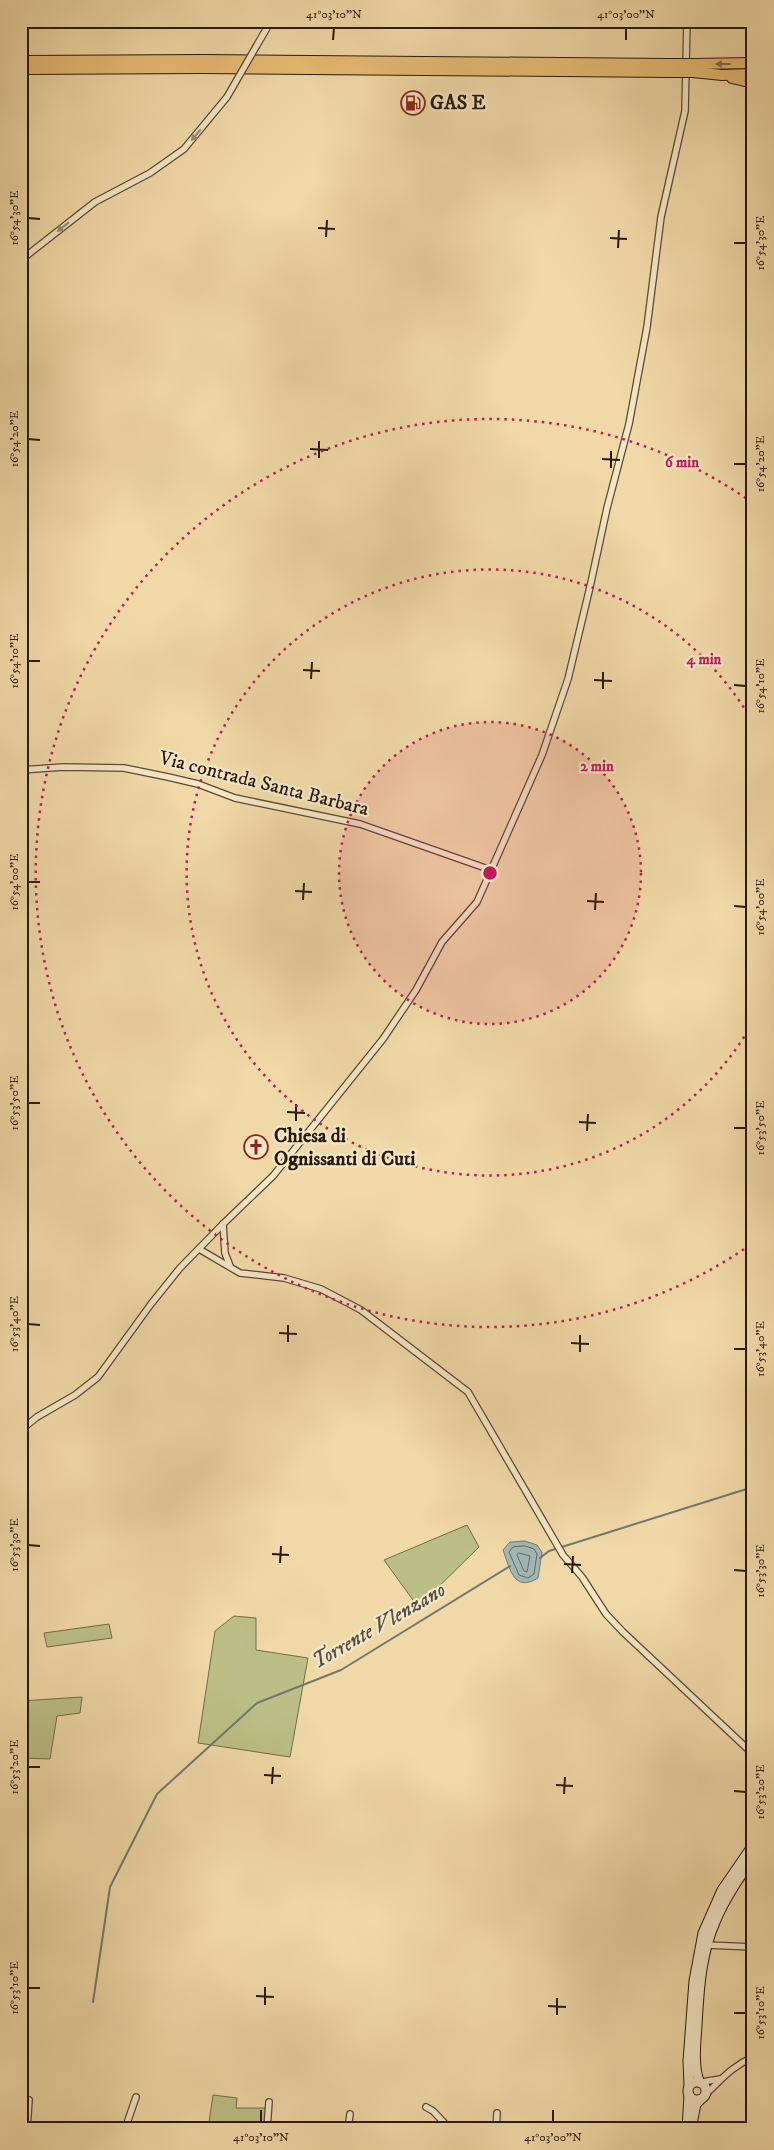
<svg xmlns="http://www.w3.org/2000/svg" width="774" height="2150" font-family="'IM FELL DW Pica',serif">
<rect width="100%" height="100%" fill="#f0d9a7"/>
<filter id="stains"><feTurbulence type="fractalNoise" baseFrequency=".004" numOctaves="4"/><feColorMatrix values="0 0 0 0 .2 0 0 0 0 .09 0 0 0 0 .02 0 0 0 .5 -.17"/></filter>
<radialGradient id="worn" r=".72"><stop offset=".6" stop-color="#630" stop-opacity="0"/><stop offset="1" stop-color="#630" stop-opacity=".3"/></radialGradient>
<g fill="#bcbf85" stroke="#726c48">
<path d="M 467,1525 L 479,1547 L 418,1607 L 384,1560 Z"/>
<path d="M 234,1616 L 256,1618 L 256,1650 L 308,1658 L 290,1757 L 198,1743 L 215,1631 Z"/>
<path d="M 109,1624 L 112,1638 L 47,1647 L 44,1633 Z"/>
<path d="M 82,1697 L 80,1713 L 57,1716 L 50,1759 L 21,1758 L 21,1701 Z"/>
<path d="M 213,2095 L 237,2098 L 236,2108 L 266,2108 L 264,2129 L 208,2129 Z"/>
</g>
<path fill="#a1b7b4" stroke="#717870" d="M 525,1541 L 537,1545 L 542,1552 L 538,1578 C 514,1593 510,1569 503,1550 L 510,1542 Z"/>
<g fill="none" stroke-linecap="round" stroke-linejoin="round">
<g stroke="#646860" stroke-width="1">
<path d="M 525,1546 L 534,1549 L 537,1554 L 534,1574 L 528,1578 L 519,1575 L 509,1552 L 513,1547 Z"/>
<path d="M 519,1553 L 530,1556 L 527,1572 L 524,1571 L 517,1555 Z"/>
</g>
<g stroke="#717870" stroke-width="2">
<path d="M 540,1558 L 549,1551 L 753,1487"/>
<path d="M 93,2002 L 110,1887 L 157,1794 L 257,1703 L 341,1670 L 510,1566"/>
</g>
<g stroke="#5a4932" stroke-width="8">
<g id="minor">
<path d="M 257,45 L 271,21"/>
<path d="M 21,260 L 95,202 L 150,173 L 184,149 L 227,97"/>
<path d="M 21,770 L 63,767 L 124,768 L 168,777 L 198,784 L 235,798 L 360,824 L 491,870"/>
<path d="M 223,1224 L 225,1253 L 230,1266"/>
<path d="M 199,1249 L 240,1273 L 284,1278 L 321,1289 L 361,1310 L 468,1392 L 563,1555 L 582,1577 L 606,1614 L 623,1632 L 753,1754"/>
<path d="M 21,1430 L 37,1417 L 75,1395 L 98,1377 L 151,1304 L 180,1268 L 223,1224 L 273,1176 L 383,1039 L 416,990 L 442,942 L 477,902 L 542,755 L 568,679 L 590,587 L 607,508 L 629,424 L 647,327 L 661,217 L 685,111 L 687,21"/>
<path d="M 707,1945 L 753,1947"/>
<path d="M 702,2082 L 720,2079"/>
<path d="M 706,2094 C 723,2078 731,2067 753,2057"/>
<path d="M 426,2107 L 433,2111 L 450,2129"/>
<path d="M 752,2128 L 753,2128"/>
<path d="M 27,2129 L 29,2100"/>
<path d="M 125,2129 L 136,2097"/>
<path d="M 204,2129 L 204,2125"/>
<path d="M 267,2129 L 269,2102"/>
<path d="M 348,2129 L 350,2114"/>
<path d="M 496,2129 L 497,2113"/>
</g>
</g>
<g stroke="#28190b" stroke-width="11">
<g id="secondary">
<path d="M 699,2081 C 693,2064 696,2043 697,2025 C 699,1989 701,1953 716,1920 C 725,1898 739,1878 753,1858"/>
<circle cx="697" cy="2091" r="9"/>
<path d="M 689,2086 L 688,2061 L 694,1981 L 703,1933 L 722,1890 L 753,1845"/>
<path d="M 692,2124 L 696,2104 L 700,2100"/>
<path d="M 687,2129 L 689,2095"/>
</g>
</g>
<g stroke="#28190b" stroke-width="12">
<g id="trunk">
<path d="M 21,61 L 204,60 L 670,64"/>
<path d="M 693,64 L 753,63"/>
<path d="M 21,69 L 202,68 L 670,72"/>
<path d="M 693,72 L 722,75 L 753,74"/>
<path d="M 732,78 L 753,83"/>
</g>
</g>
<use href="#minor" stroke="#f5e6c6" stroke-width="5.5"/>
<use href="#secondary" stroke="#f5e6c6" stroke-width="9"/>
<use href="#trunk" stroke="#e8bc74" stroke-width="10"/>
<g stroke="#5a4932" stroke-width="8" stroke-linecap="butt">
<path id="minor-bridge" d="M 227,97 L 257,45"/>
</g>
<g stroke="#28190b" stroke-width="12" stroke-linecap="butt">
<g id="trunk-bridge">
<path d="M 670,64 L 693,64"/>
<path d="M 670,72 L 693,72"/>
</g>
</g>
<use href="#minor-bridge" stroke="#f5e6c6" stroke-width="5.5"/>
<use href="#trunk-bridge" stroke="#e8bc74" stroke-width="10"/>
</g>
<defs><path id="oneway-solid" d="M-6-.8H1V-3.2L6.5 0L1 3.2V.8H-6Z" transform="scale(1.25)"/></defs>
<use fill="#886a40" href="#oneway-solid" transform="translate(723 64) rotate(180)"/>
<g fill="#998a72">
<use href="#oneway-solid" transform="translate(196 135) rotate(130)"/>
<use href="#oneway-solid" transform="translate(63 227) rotate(142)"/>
</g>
<path fill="none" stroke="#28190b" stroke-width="2" d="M 333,40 L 334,28M 626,40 L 626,28M 28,218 L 40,219M 318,228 L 335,229M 326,237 L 327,220M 610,238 L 627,239M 734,243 L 746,243M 618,248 L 619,230M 28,439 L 40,440M 310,449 L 328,450M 319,458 L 319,441M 602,459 L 620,460M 734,464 L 746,464M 611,468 L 611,451M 28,661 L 40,661M 303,670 L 320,671M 311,679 L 312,662M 594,680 L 612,681M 734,685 L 746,686M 603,689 L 603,672M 28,882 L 40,882M 295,891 L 312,892M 303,900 L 304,883M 587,901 L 604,902M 734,906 L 746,907M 595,910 L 596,893M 28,1103 L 40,1103M 287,1112 L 305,1113M 296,1121 L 296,1104M 579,1122 L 596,1123M 734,1128 L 746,1128M 587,1131 L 588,1114M 28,1324 L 40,1325M 279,1333 L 297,1334M 288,1342 L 288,1325M 571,1343 L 589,1344M 734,1349 L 746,1349M 580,1352 L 580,1335M 28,1545 L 40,1546M 272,1554 L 289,1555M 280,1563 L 281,1546M 564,1564 L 581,1565M 734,1570 L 746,1571M 572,1573 L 573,1556M 28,1767 L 40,1767M 264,1775 L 281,1776M 272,1784 L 273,1767M 556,1785 L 573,1786M 734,1791 L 746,1792M 564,1794 L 565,1777M 28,1988 L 40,1988M 256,1996 L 274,1997M 265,2005 L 265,1987M 548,2006 L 566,2007M 734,2013 L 746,2013M 557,2015 L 557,1998M 261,2122 L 261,2110M 553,2122 L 553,2110"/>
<circle cx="490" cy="873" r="151" fill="#c2185b" fill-opacity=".12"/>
<g fill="none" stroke="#c2185b" stroke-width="2.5" stroke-dasharray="2.5 5">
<circle cx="490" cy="873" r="151"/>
<path d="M752 1024A303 303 0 1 1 752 721"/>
<path d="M750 1245A454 454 0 1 1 750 501"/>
</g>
<defs>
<g id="fuel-ring" transform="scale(1.25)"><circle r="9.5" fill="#f5e6c6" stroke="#8f2418" stroke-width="1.5"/><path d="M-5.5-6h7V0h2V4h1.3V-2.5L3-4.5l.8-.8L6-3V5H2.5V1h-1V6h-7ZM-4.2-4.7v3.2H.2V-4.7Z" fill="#8f2418"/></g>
<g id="church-ring" transform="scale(1.25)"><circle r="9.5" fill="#f5e6c6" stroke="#8f2418" stroke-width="1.5"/><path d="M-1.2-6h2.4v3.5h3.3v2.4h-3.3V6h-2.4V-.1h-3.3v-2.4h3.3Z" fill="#8f2418"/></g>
</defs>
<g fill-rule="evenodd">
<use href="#fuel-ring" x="413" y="103"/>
<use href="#church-ring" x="256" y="1147"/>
</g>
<g text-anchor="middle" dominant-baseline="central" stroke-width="4.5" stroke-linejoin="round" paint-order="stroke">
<g font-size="20" font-weight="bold" fill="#28190b" stroke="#f5e6c6" text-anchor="start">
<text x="430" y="103">GAS E</text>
<text x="274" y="1136">Chiesa di<tspan x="274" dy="23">Ognissanti di Cuti</tspan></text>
</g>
<g font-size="20" fill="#28190b" stroke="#f5e6c6">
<text transform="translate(264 784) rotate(14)">Via contrada Santa Barbara</text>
</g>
<g font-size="21" font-style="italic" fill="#525046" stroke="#f5e6c6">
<text transform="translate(379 1626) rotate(-30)">Torrente Vlenzano</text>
</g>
</g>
<circle cx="490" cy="873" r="8" fill="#c2185b" stroke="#f5e6c6" stroke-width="2.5"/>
<g font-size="15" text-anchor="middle" font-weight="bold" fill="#c2185b" stroke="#f5e6c6" stroke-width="4.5" stroke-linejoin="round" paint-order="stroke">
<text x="682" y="467">6 min</text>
<text x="704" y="664">4 min</text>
<text x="597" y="771">2 min</text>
</g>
<rect width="774" height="2150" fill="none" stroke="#f0d9a7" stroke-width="55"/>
<rect x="28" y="28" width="718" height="2094" fill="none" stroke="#28190b" stroke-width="2"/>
<g font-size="12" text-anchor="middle" fill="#28190b">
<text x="334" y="18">41°03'10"N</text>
<text x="626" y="18">41°03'00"N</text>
<text transform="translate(14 218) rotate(-90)" y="4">16°54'30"E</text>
<text transform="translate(760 243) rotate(-90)" y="4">16°54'30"E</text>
<text transform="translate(14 439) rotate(-90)" y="4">16°54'20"E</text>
<text transform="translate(760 464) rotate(-90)" y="4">16°54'20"E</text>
<text transform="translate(14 661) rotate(-90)" y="4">16°54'10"E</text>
<text transform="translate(760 686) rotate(-90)" y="4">16°54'10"E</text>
<text transform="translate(14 882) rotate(-90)" y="4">16°54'00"E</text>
<text transform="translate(760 907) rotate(-90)" y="4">16°54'00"E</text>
<text transform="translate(14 1103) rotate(-90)" y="4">16°53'50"E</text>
<text transform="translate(760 1128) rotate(-90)" y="4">16°53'50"E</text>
<text transform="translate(14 1324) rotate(-90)" y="4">16°53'40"E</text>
<text transform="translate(760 1349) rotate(-90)" y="4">16°53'40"E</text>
<text transform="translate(14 1545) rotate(-90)" y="4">16°53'30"E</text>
<text transform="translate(760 1571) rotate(-90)" y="4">16°53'30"E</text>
<text transform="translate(14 1767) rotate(-90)" y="4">16°53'20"E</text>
<text transform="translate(760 1792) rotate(-90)" y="4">16°53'20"E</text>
<text transform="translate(14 1988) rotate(-90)" y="4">16°53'10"E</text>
<text transform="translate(760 2013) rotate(-90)" y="4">16°53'10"E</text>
<text x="261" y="2141">41°03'10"N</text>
<text x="553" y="2141">41°03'00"N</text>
</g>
<rect width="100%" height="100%" filter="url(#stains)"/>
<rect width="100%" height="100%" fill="url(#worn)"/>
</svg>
